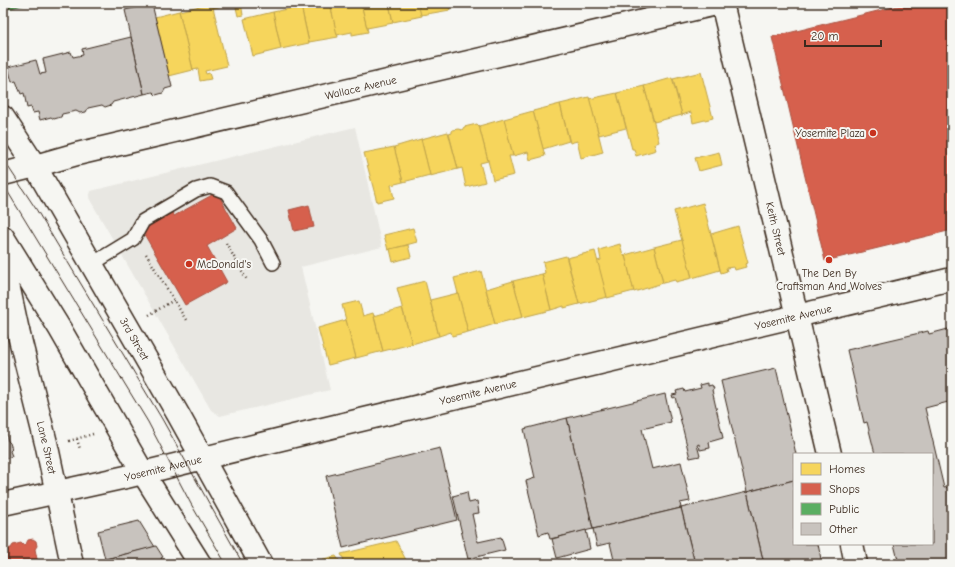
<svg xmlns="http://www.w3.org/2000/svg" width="955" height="567" font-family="'Comic Neue',sans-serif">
<rect width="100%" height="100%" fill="#f6f6f2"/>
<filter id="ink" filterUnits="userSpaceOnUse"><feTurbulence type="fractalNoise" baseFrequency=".025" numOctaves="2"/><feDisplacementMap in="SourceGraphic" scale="8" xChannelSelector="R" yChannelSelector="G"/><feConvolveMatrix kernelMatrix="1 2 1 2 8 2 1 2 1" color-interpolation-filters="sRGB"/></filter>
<g filter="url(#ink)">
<path fill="#e8e7e2" d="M 355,127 L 382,247 L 301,267 L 330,390 L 220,416 L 211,410 L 89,198 L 91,191 Z"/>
<g fill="#f6d55c" stroke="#bea249">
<path d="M 212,3 L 227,66 L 205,71 L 206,74 L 209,73 L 211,79 L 200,81 L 198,69 L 193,70 L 179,11 Z"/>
<path d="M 213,3 L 241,3 L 243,15 L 238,16 L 235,3 L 214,8 Z"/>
<path d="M 312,3 L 330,3 L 338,37 L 309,42 L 301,6 Z"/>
<path d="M 330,3 L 361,3 L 368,32 L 352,35 L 352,32 L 337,35 Z"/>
<path d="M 361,3 L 389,3 L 393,23 L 367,28 Z"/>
<path d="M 389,3 L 418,3 L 422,16 L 393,22 Z"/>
<path d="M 418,3 L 448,3 L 450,10 L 421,15 Z"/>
<path d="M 448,3 L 473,3 L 449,8 Z"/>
<path d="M 301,6 L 309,43 L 281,49 L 273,12 Z"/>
<path d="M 179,11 L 193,70 L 169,76 L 155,17 Z"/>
<path d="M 273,12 L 281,49 L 253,56 L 244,19 Z"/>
<path d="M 701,72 L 713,118 L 693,123 L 691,112 L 682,115 L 673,79 Z"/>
<path d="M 672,78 L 682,115 L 654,122 L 644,86 Z"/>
<path d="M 644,86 L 659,142 L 654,144 L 656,150 L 636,156 L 634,149 L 632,149 L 617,93 Z"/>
<path d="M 617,93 L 626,128 L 599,135 L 589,99 Z"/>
<path d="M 589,97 L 603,152 L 581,158 L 577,141 L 570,143 L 560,104 Z"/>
<path d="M 560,104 L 569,141 L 543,149 L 533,111 Z"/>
<path d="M 533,111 L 545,156 L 530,160 L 528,152 L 513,156 L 504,119 Z"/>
<path d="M 504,119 L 513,156 L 509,156 L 514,175 L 493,180 L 479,126 Z"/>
<path d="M 477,124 L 479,126 L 488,161 L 480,163 L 485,182 L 466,187 L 462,168 L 458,169 L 449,134 L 452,133 L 452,130 L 458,129 L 462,130 L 464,127 Z"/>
<path d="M 448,132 L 458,169 L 430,176 L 421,139 Z"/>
<path d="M 421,139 L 430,175 L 403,182 L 394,147 Z"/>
<path d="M 394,147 L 403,182 L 391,185 L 394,198 L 377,202 L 364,153 Z"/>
<path d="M 719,152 L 722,165 L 699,171 L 695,158 Z"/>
<path d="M 703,203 L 720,270 L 692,278 L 674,211 Z"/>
<path d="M 738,226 L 748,263 L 745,264 L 746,267 L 735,270 L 734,267 L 726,268 L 727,271 L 721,273 L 711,234 Z"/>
<path d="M 413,228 L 417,242 L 388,250 L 384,235 Z"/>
<path d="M 682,240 L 692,278 L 676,282 L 675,280 L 663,283 L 654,247 Z"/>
<path d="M 620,244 L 623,255 L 625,255 L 634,291 L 607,298 L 597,261 L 601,260 L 599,250 Z"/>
<path d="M 408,245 L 411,257 L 393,262 L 390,249 Z"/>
<path d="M 654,247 L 663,283 L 634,292 L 625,255 Z"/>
<path d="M 595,251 L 607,297 L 579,304 L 567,258 Z"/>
<path d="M 566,256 L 579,304 L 564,308 L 564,306 L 551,310 L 542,274 L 545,273 L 543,262 Z"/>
<path d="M 481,271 L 495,324 L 468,332 L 454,278 Z"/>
<path d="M 542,274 L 551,310 L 523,317 L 513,281 Z"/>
<path d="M 425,281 L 439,336 L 412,344 L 397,288 Z"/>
<path d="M 513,281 L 523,317 L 495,324 L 486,289 Z"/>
<path d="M 458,293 L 468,332 L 452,336 L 451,332 L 439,336 L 430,300 Z"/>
<path d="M 359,301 L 363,316 L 373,313 L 383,351 L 356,358 L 342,305 Z"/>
<path d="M 402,308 L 412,344 L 383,351 L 374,316 Z"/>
<path d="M 346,320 L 356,358 L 328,365 L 318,328 Z"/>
<path d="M 396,541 L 406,560 L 399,564 L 308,564 L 307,563 L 336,556 L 340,562 L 344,560 L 341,554 Z"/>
</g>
<g fill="#d6604d" stroke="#a8503f">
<path d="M 910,3 L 952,3 L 952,230 L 825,261 L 772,37 Z"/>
<path d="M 212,191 L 219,192 L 219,196 L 237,228 L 207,246 L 227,282 L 185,305 L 144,234 L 149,226 L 172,212 L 174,216 L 212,195 Z"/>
<path d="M 309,205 L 314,227 L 294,231 L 289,210 Z"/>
<path d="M 33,539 L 36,541 L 37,546 L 35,549 L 37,559 L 41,564 L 3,564 L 3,550 L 11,548 L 13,545 L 21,543 L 23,545 L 26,544 L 28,540 Z"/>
</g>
<path fill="#5aae61" stroke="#51864d" d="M 3,3 L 30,3 L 3,10 Z"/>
<g fill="#c8c3be" stroke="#3b2a1e">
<path d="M 152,4 L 172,87 L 165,89 L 163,93 L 156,95 L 153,92 L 144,94 L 125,10 Z"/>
<path d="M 131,37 L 144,94 L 113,102 L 111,105 L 105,107 L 102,105 L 88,108 L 86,112 L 80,113 L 76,111 L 62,114 L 61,117 L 54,119 L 51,117 L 40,120 L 38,112 L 33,113 L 31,107 L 27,108 L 24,93 L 21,94 L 16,81 L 12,82 L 8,67 L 36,60 L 40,74 L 46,73 L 43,59 L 71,52 L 73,57 L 83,55 L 82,49 Z"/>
<path d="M 952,328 L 952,401 L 925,408 L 944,488 L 952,486 L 952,562 L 944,564 L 899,564 L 894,544 L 932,544 L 932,454 L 875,454 L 867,422 L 864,423 L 847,350 L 928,331 L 929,334 Z"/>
<path d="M 776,368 L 796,454 L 794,454 L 794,480 L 747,492 L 721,381 Z"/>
<path d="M 708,383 L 708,386 L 712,385 L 714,389 L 712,390 L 723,438 L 709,442 L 710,448 L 700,450 L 699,444 L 697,445 L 700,456 L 690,458 L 675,397 L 673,398 L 672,395 L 677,394 L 676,391 L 684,389 L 685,392 L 701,388 L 700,385 Z"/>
<path d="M 665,394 L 671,422 L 642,429 L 652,469 L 681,462 L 690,501 L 680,503 L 681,508 L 593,529 L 567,418 Z"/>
<path d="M 567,418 L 593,529 L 550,539 L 548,532 L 539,535 L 526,481 L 535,478 L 524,429 Z"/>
<path d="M 3,421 L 8,441 L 10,443 L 12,449 L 10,451 L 12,456 L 3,460 Z"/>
<path d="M 440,448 L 457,520 L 343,548 L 326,476 Z"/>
<path d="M 794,480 L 794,544 L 818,544 L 822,564 L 764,564 L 747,492 Z"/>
<path d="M 467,492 L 469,503 L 477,501 L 479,513 L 472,514 L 478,542 L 501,537 L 505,550 L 468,559 L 453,496 Z"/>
<path d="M 747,492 L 764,564 L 695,564 L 681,508 Z"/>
<path d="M 681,508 L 695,564 L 615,564 L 610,543 L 597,546 L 593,529 Z"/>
<path d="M 139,521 L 155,547 L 105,559 L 98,531 Z"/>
<path d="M 586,530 L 590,549 L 557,558 L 552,539 Z"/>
<path d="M 156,546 L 163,557 L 161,558 L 162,560 L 164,559 L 167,564 L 104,564 L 103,560 Z"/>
</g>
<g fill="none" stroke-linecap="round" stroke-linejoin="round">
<g stroke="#3b2a1e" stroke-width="16">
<path id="lane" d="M 92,264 L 133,239 L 143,221 L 196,190 L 210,186 L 226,192 L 261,240 L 273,263"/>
</g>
<g stroke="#3b2a1e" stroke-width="25">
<g id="street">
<path id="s1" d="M 722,3 L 830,454"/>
<path id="s2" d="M 3,174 L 35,166 L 77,154 L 720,3"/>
<path id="s3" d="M 18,331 L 47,447 L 72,564"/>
<path id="s4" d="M 3,504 L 126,477 L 302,434 L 952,279"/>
<path d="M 852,544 L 856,564"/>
</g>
</g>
<g stroke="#3b2a1e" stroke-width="25">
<g id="primary">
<path id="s5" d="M 3,117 L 35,166 L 179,416 L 261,564"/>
<path d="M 3,237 L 60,329 L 143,473 L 200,564"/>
<path d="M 3,261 L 18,331"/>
</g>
</g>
<g stroke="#3b2a1e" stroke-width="2.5" stroke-dasharray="1 3" stroke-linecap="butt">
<path d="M 226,243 L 247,280"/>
<path d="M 146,254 L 186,320"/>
<path d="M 149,315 L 174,300"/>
<path d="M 77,439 L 80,449"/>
<path d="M 69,441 L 93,434"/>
</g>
<use href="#lane" stroke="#f6f6f2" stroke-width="13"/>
<use href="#street" stroke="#f6f6f2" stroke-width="22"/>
<use href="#primary" stroke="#f6f6f2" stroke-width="22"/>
<g stroke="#3b2a1e" stroke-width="1">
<path d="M 3,159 L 36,209 L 162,419 L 243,564"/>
<path d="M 3,184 L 148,422 L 191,504 L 226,564"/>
</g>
</g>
</g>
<g fill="#c8321e" stroke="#f6f6f2" stroke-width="1.5">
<circle cx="873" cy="133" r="4"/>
<circle cx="829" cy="260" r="4"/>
<circle cx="189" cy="264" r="4"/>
</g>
<g text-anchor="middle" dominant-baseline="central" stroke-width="4" stroke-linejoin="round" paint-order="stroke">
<g font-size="11" fill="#3b2a1e" stroke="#f6f6f2">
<text stroke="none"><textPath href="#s2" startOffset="368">Wallace Avenue</textPath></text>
<text stroke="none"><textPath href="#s1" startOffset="232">Keith Street</textPath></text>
<text stroke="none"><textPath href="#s4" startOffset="812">Yosemite Avenue</textPath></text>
<text stroke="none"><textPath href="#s5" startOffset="258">3rd Street</textPath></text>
<text stroke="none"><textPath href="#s4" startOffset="488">Yosemite Avenue</textPath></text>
<text stroke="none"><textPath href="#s3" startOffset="120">Lane Street</textPath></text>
<text stroke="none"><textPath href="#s4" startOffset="164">Yosemite Avenue</textPath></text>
</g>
<g font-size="11" fill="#3b2a1e" stroke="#f6f6f2" text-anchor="end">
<text x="865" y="133">Yosemite Plaza</text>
<text x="197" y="264" text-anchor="start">McDonald's</text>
<text x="829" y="273" text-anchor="middle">The Den By<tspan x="829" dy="13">Craftsman And Wolves</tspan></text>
</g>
</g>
<rect width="955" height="567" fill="none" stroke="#f6f6f2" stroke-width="16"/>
<rect x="8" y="8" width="939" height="551" fill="none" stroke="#3b2a1e" stroke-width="1.5" filter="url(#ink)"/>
<rect x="793" y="453" width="140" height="92" fill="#f6f6f2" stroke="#aba49d"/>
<rect x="801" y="463" width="20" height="12" fill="#f6d55c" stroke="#aba49d"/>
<text x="829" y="473" font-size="12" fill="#3b2a1e">Homes</text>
<rect x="801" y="483" width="20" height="12" fill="#d6604d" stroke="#aba49d"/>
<text x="829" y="493" font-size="12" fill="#3b2a1e">Shops</text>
<rect x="801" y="503" width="20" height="12" fill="#5aae61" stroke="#aba49d"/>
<text x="829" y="513" font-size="12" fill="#3b2a1e">Public</text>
<rect x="801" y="523" width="20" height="12" fill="#c8c3be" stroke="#aba49d"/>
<text x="829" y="533" font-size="12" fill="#3b2a1e">Other</text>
<path d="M805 40v6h76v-6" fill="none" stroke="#3b2a1e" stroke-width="2"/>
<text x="811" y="40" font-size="12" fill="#3b2a1e" stroke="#f6f6f2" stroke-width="3" paint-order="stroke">20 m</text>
</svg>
